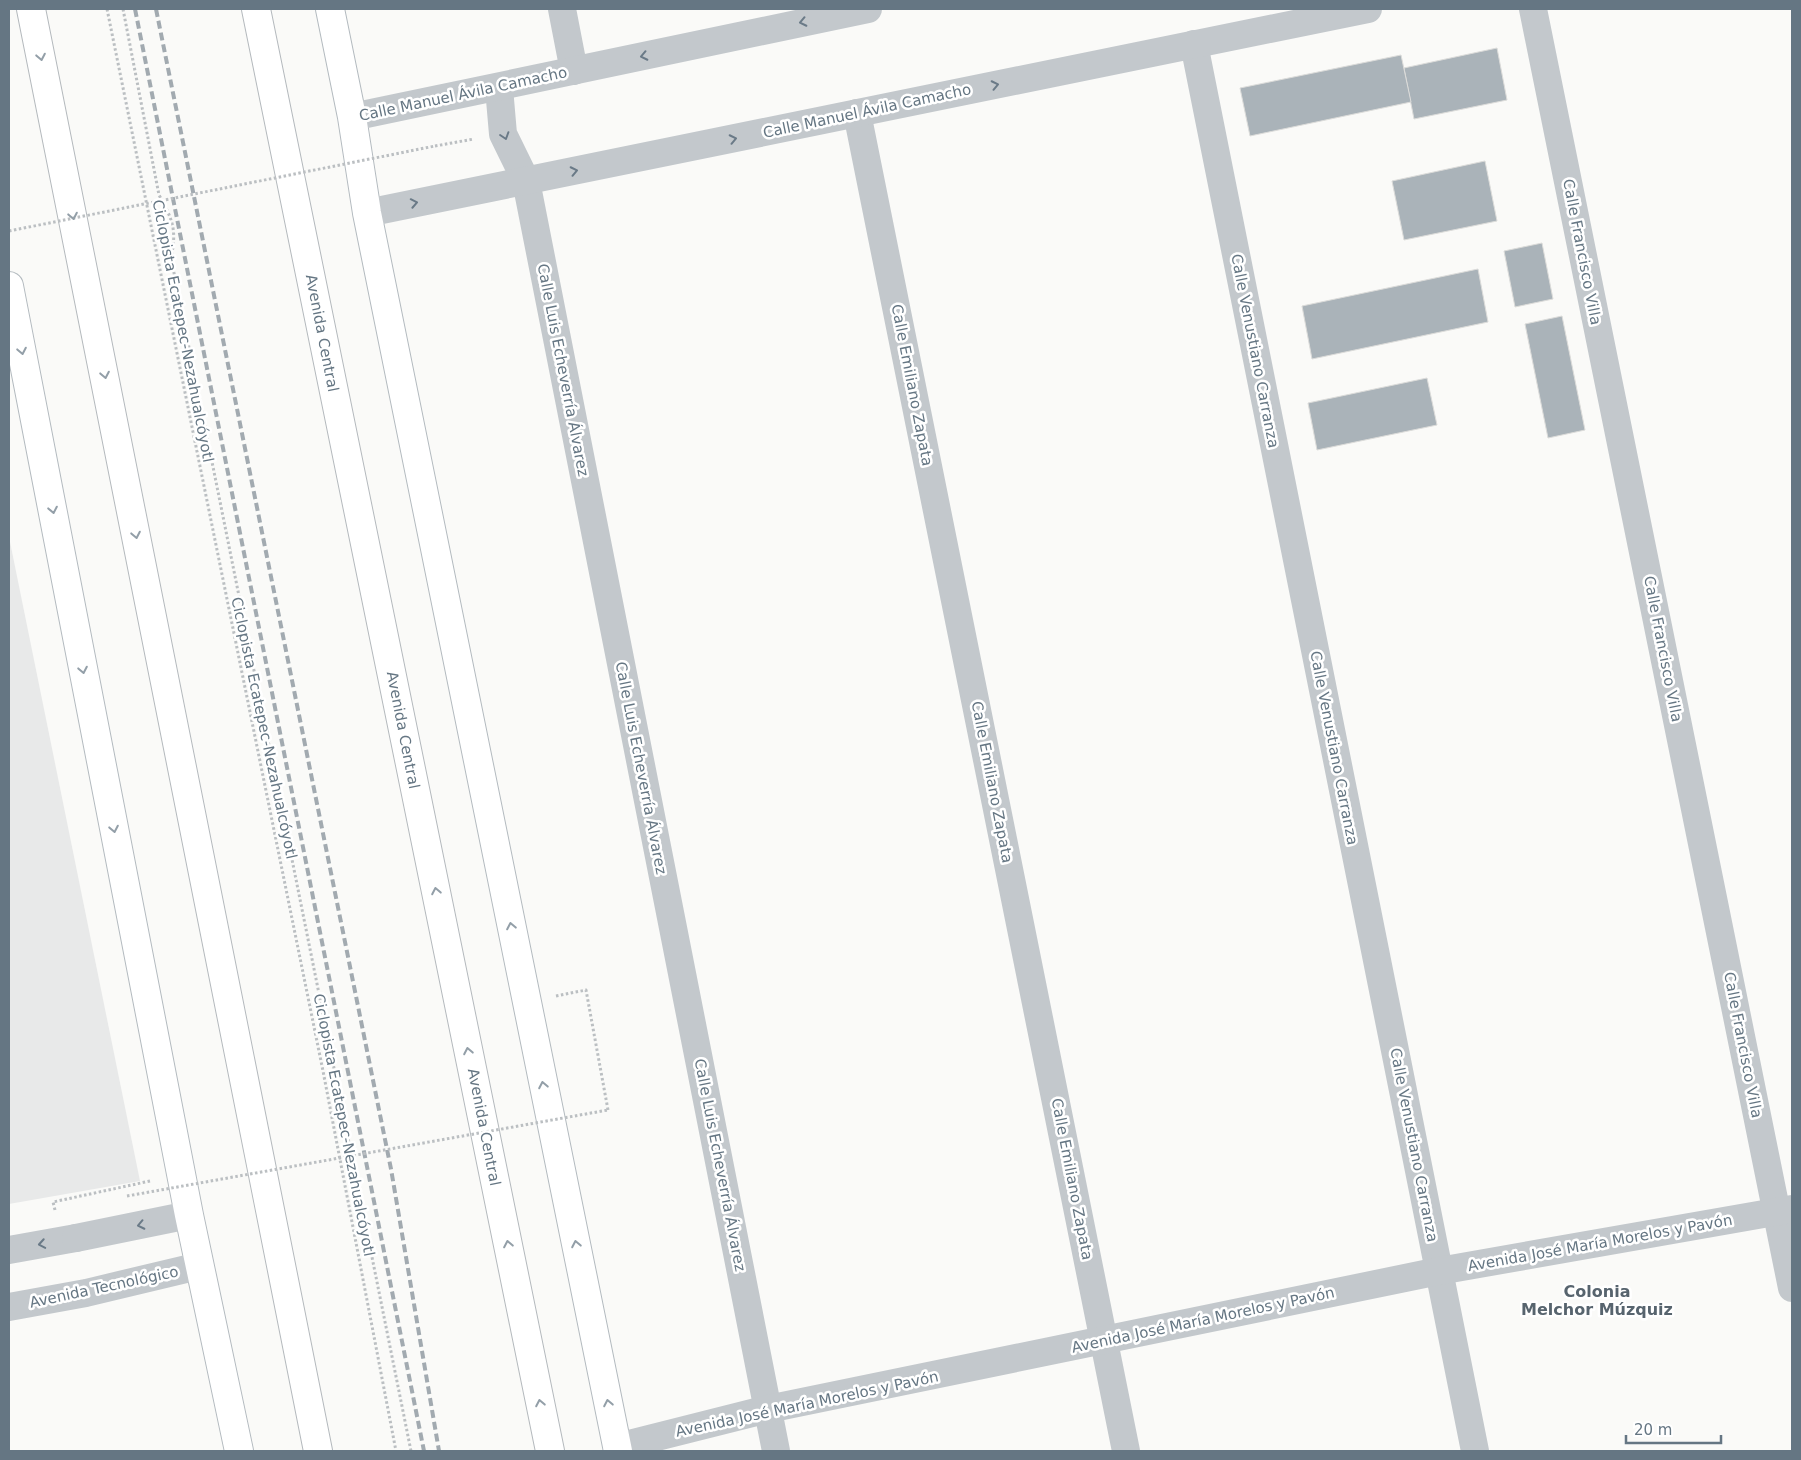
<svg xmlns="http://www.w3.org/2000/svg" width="1801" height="1460" font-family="'DejaVu Sans',sans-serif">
<rect width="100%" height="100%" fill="#fafaf8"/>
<path fill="#e8e9e9" d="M 9,537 L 140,1181 L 9,1204 Z"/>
<g fill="#aab3b9" stroke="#dcdcda">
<path d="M 1497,48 L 1507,100 L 1414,119 L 1404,68 Z"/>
<path d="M 1401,55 L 1411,102 L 1250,136 L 1240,88 Z"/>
<path d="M 1485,161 L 1497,221 L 1404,240 L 1392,181 Z"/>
<path d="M 1542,243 L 1553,299 L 1515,307 L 1504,251 Z"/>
<path d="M 1478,269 L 1488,322 L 1312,359 L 1302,306 Z"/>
<path d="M 1562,316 L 1585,430 L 1548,438 L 1525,324 Z"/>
<path d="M 1427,378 L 1437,425 L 1317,450 L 1308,403 Z"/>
</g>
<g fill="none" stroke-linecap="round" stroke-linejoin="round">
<g stroke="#b3babf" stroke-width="30">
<g id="secondary">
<path d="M 330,9 L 352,117 L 367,213 L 618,1451"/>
<path d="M 9,286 L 189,1215 L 239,1451"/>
</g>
</g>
<g stroke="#b4b9bd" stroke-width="30">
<g id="motorway">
<path d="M 31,9 L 318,1451"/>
<path d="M 256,9 L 550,1451"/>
</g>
</g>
<g stroke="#bbbfc2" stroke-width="3" stroke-dasharray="2.5 2.5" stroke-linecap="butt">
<path d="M 107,9 L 323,1071 L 396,1451"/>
<path d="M 123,9 L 159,195 C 173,220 177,230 171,258 L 411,1451"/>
<path d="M 435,146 L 474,139"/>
<path d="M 556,996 L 586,990 L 608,1110"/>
<path d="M 55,1210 L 53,1202 L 150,1181"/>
</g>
<g stroke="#c3c8cc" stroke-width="28">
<path d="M 562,9 L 574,71"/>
<path d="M 1533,9 L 1792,1288"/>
<path d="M 1194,44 L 1475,1451"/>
<path d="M 499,88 L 503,134 L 526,181 L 776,1451"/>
<path d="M 857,113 L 1126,1451"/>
<path d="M 9,1250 L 76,1238"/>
<path d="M 9,1307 L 86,1293 L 199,1266"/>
</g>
<g stroke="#c3c8cc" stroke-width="28">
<path d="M 352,117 L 868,9"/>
<path d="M 367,213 L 1368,9"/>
<path d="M 76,1238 L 189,1215"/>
<path d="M 617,1447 L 768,1409 L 1439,1271 L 1792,1209"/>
</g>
<use href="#secondary" stroke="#fff" stroke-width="28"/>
<use href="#motorway" stroke="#fff" stroke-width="28"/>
<g stroke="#a2aab0" stroke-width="4" stroke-dasharray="8 4" stroke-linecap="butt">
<path d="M 135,9 L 424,1451"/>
<path d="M 156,9 L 391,1169 L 439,1451"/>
</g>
<g stroke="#bbbfc2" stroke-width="3" stroke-dasharray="2.5 2.5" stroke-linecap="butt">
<path d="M 9,231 L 435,146"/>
<path d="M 127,1196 L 608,1110"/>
</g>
</g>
<defs><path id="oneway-chevron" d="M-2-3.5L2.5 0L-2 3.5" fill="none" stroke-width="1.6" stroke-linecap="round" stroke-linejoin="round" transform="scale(1.25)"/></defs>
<g stroke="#6a7a87">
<use href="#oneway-chevron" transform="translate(803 22) rotate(168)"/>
<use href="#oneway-chevron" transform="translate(644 56) rotate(168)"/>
<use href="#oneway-chevron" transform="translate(995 85) rotate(-12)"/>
<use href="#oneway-chevron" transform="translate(505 136) rotate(72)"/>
<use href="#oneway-chevron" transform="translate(733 139) rotate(-12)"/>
<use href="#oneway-chevron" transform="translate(574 171) rotate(-12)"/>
<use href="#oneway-chevron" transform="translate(414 203) rotate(-11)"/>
<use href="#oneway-chevron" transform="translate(141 1225) rotate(168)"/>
<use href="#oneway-chevron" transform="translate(42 1244) rotate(170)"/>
</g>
<g stroke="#939fa8">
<use href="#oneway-chevron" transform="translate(41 57) rotate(79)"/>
<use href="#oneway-chevron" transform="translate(73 216) rotate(79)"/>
<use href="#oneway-chevron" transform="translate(22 351) rotate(79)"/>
<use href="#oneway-chevron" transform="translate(105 375) rotate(79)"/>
<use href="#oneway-chevron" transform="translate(53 510) rotate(79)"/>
<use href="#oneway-chevron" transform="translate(136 535) rotate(79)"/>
<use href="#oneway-chevron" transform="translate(83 670) rotate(79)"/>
<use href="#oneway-chevron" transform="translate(114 829) rotate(79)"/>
<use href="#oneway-chevron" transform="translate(436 891) rotate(-101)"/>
<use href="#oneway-chevron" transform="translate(511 926) rotate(-101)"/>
<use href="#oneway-chevron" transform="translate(468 1051) rotate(-101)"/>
<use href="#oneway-chevron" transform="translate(543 1085) rotate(-101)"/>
<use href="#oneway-chevron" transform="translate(508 1244) rotate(-101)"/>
<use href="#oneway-chevron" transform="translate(576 1244) rotate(-101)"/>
<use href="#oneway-chevron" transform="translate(540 1403) rotate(-101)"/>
<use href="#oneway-chevron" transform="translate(608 1403) rotate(-101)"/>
</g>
<g text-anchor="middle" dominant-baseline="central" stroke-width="5" stroke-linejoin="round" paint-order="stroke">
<g font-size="15" fill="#657683" stroke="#fff">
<text transform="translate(463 94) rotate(-12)">Calle Manuel Ávila Camacho</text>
<text transform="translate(867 111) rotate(-12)">Calle Manuel Ávila Camacho</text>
<text transform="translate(1582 252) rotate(79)">Calle Francisco Villa</text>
<text transform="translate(183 331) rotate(79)">Ciclopista Ecatepec-Nezahualcóyotl</text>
<text transform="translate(322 333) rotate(79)">Avenida Central</text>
<text transform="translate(1255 351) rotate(79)">Calle Venustiano Carranza</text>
<text transform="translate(563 370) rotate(79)">Calle Luis Echeverría Álvarez</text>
<text transform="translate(912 385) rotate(79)">Calle Emiliano Zapata</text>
<text transform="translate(1663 649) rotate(79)">Calle Francisco Villa</text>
<text transform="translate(264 728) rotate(78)">Ciclopista Ecatepec-Nezahualcóyotl</text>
<text transform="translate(403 730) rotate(79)">Avenida Central</text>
<text transform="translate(1334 748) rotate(79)">Calle Venustiano Carranza</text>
<text transform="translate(641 768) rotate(79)">Calle Luis Echeverría Álvarez</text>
<text transform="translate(992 782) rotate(79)">Calle Emiliano Zapata</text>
<text transform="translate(1743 1045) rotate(79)">Calle Francisco Villa</text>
<text transform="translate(344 1125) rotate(79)">Ciclopista Ecatepec-Nezahualcóyotl</text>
<text transform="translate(484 1127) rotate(79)">Avenida Central</text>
<text transform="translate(1414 1145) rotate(79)">Calle Venustiano Carranza</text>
<text transform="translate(720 1165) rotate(79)">Calle Luis Echeverría Álvarez</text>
<text transform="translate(1072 1179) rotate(79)">Calle Emiliano Zapata</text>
<text transform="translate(1600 1243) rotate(-10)">Avenida José María Morelos y Pavón</text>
<text transform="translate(104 1287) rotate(-12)">Avenida Tecnológico</text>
<text transform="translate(1203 1320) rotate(-12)">Avenida José María Morelos y Pavón</text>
<text transform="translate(807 1404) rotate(-12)">Avenida José María Morelos y Pavón</text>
</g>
<g font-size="16" font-weight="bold" fill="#57646e" stroke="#fff">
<text x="1597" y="1291">Colonia<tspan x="1597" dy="18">Melchor Múzquiz</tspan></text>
</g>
</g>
<rect width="1801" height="1460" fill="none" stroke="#657683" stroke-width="20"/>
<path d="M1626 1435v8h95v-8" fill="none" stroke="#657683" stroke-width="2.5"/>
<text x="1634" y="1435" font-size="15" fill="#657683" stroke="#ffffff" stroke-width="4" paint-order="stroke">20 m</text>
</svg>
